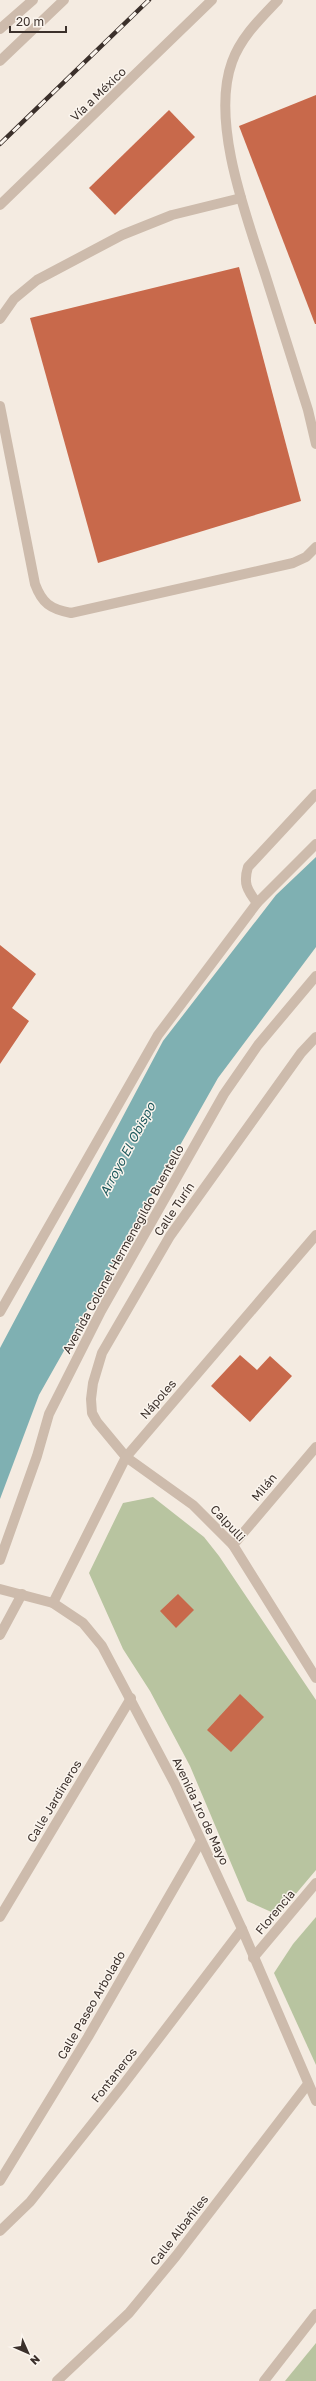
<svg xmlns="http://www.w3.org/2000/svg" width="316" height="2381" font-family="'Golos Text',sans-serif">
<rect width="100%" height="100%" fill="#f4ebe1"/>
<g fill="#b8c4a0">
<path d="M 153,1497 L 204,1537 L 219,1556 L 316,1700 L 316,1870 L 278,1915 L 247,1901 L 190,1766 L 150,1691 L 123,1649 L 89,1573 L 123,1503 Z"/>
<path d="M 316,1917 L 316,2065 L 274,1973 L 293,1944 Z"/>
<path d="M 316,2343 L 316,2381 L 285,2381 Z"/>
</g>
<path fill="#7fb0b2" d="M 316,857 L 316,947 L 218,1078 L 39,1395 L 0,1499 L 0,1348 L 163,1041 L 276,895 Z"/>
<g fill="#c8694b">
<path d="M 316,95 L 316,324 L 315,324 L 239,126 Z"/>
<path d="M 169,110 L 195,137 L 115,215 L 89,188 Z"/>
<path d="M 239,267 L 301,501 L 98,563 L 30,318 Z"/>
<path d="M 0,945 L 36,974 L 12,1008 L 29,1021 L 0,1064 Z"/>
<path d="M 240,1355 L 257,1370 L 270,1356 L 292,1376 L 250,1422 L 211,1386 Z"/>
<path d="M 178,1594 L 194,1610 L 176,1628 L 160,1611 Z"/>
<path d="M 240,1694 L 264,1717 L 231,1752 L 207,1730 Z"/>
</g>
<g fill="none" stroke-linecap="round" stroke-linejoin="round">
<g stroke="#cdbbac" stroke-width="10">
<path d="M 278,0 C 260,19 241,37 232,62 C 210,122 247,218 266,277 C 280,321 294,365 308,410 L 316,444"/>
<path d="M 0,29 L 33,0"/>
<path d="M 0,61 L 64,0"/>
<path d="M 0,319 L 14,299 L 37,280 L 122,235 L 172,215 L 241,198"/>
<path d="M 0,406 L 35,584 C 42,603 50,609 71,613 L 293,563 L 306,557 L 316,547"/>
</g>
<g stroke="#cdbbac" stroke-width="10">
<path d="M 0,205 L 212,0"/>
<path d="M 257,903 C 247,890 243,883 248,867 L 316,794"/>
<path d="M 316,1037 L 301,1053 L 170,1236 L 102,1353 L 93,1383 L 91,1399 L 92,1413 L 97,1422 L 126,1457 L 193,1505 L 233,1545 L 316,1678"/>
<path d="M 0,1312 L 158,1035 L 257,903 L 316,844"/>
<path d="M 233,1545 L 316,1447"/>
<path d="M 53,1603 L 126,1457 L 316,1235"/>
<path d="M 0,1635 L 22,1594"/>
<path d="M 0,1917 L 131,1698"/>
<path d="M 253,1958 L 316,1883"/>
<path d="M 0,2181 L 88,2037 L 201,1841"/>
<path d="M 0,2231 L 30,2202 L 123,2085 L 242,1929"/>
<path d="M 57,2381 L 129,2313 L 176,2256 L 308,2084"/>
<path d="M 264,2381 L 316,2314"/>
</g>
<g stroke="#cdbbac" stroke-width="10">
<path d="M 0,1560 L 37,1456 L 49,1414 L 101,1311 L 224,1094 L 258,1045 L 316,976"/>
<path d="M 0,1589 L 53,1603 L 83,1623 L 102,1646 L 175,1784 L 242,1929 L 316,2101"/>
</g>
<g stroke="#3b302b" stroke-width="4.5">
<path id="rail" d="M 0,144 L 149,0"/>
</g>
<use href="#rail" stroke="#fbf5ee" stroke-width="3" stroke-dasharray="9" stroke-linecap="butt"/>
</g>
<g text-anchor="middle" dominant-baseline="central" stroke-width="3" stroke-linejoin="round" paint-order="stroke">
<g font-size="12" fill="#3b302b" stroke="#fbf5ee">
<text transform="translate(98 94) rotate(-44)">Vía a México</text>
<text transform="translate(174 1209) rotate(-56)">Calle Turín</text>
<text transform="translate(123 1249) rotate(-61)">Avenida Colonel Hermenegildo Buentello</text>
<text transform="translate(158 1399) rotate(-49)">Nápoles</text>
<text transform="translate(264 1487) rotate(-50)">Milán</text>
<text transform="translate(228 1523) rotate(47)">Calpulli</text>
<text transform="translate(54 1801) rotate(-59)">Calle Jardineros</text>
<text transform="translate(201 1811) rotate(65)">Avenida 1ro de Mayo</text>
<text transform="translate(275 1912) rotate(-50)">Florencia</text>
<text transform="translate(91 2005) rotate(-60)">Calle Paseo Arbolado</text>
<text transform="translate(114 2075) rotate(-52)">Fontaneros</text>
<text transform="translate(179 2230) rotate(-52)">Calle Albañiles</text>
</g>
<g font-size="13" font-style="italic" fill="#1f5a5e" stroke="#fbf5ee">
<text transform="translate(127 1149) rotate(-62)">Arroyo El Obispo</text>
</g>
</g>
<g transform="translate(28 2353) rotate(135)" stroke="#fbf5ee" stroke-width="3" paint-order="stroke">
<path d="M0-3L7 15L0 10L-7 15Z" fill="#3b302b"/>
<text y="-6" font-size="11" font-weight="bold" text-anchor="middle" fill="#3b302b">N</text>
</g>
<path d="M10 26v6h56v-6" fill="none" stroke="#3b302b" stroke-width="2"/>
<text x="16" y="26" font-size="12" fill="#3b302b" stroke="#fbf5ee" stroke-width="3" paint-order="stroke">20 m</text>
</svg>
